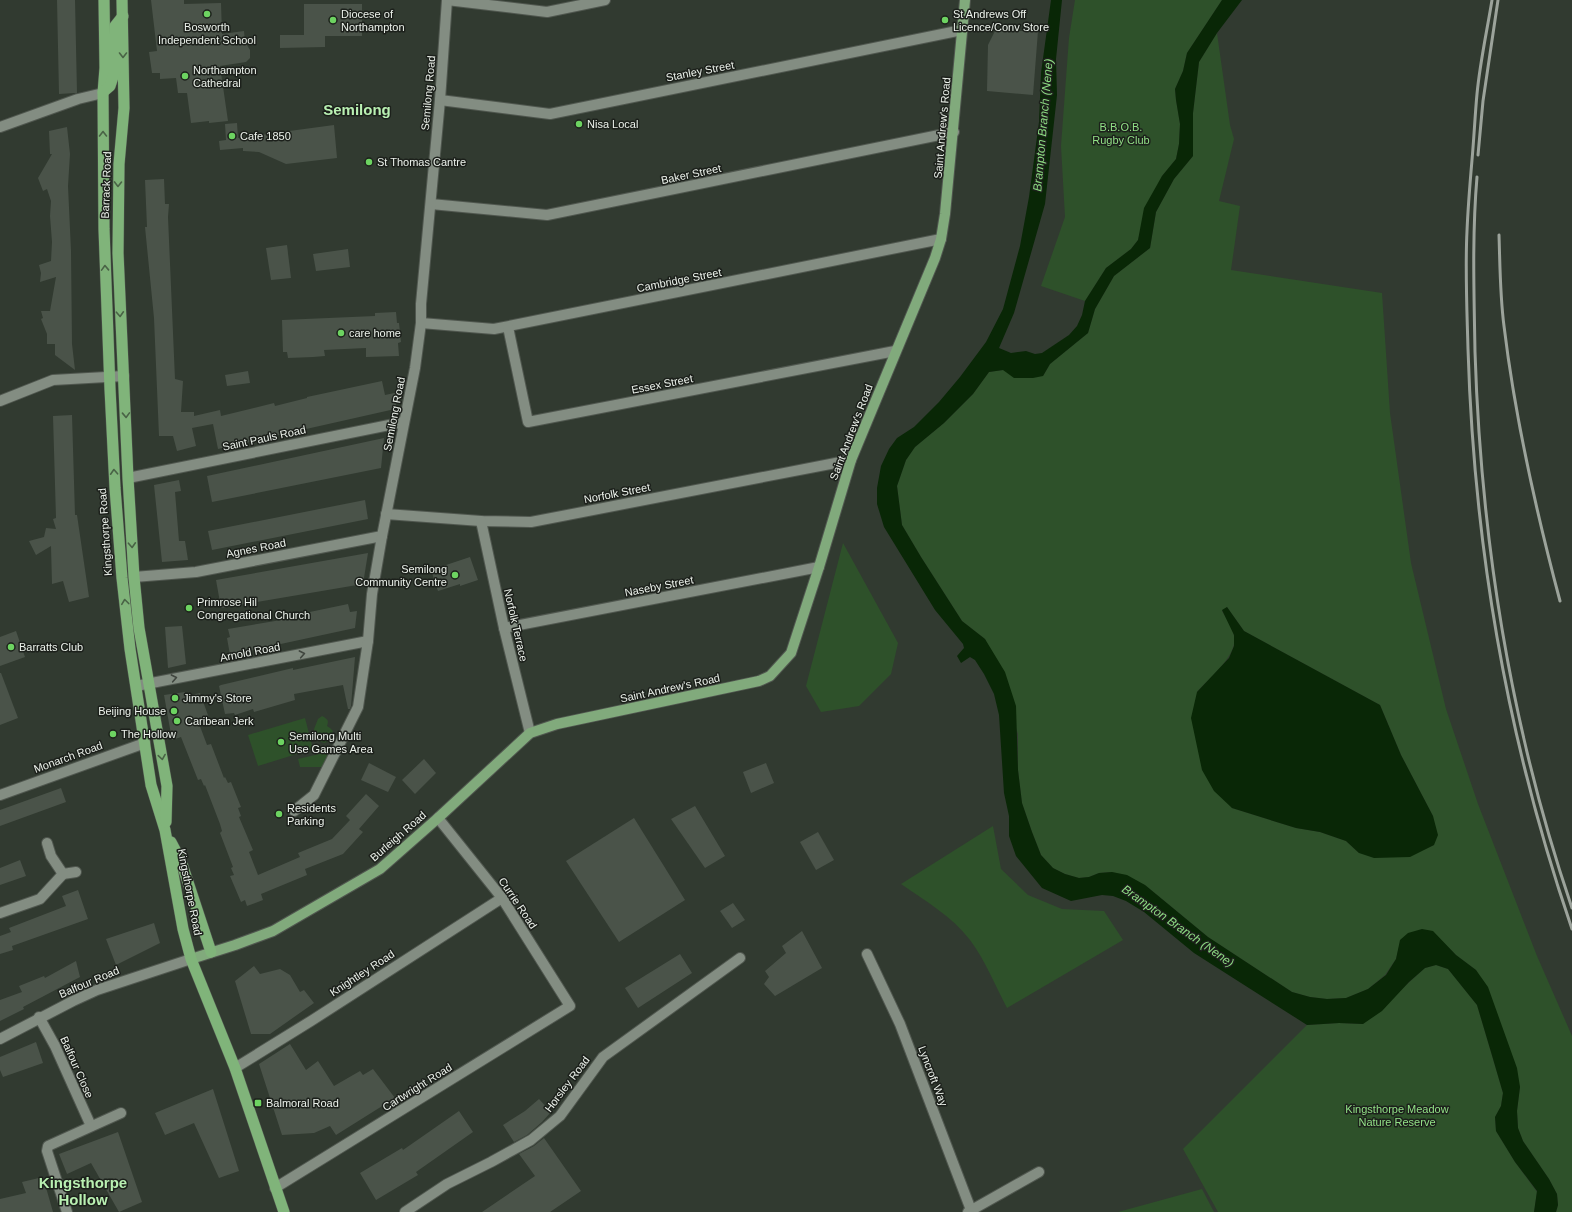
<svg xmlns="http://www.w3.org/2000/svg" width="1572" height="1212" font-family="Arial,sans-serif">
<rect width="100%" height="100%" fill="#313a30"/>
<g fill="#2e512a" fill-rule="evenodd">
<path d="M 1075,0 L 1222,0 L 1187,53 L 1183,71 L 1175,89 L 1176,100 L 1180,124 L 1179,144 L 1176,159 L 1162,176 L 1141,228 L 1138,240 L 1131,249 L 1106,268 L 1085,301 L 1041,286 L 1065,217 L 1061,146 L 1069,38 Z"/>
<path d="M 1217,33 L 1230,125 L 1234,139 L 1219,201 L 1240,206 L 1231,270 L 1382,293 L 1390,413 L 1411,563 L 1446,709 L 1478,804 L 1537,956 L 1572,1036 L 1572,1212 L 1556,1212 L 1558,1205 L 1557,1194 L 1549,1179 L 1523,1141 L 1518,1128 L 1517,1111 L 1520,1087 L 1476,970 L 1456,955 L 1433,932 L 1401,939 L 1396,959 L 1385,975 L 1368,989 L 1346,998 L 1327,999 L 1310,997 L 1292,992 L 1208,937 L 1145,885 L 1112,872 L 1099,873 L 1089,877 L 1079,878 L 1065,874 L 1053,868 L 1041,855 L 1032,832 L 1022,803 L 1018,770 L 1018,734 L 985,639 L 962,621 L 921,557 L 902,525 L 897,486 L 906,460 L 915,447 L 944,423 L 973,394 L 989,372 L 1003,370 L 1043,376 L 1050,364 L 1088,333 L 1095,309 L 1114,276 L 1150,248 L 1156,212 L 1174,179 L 1193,156 L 1193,113 L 1199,62 ZM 1227,607 L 1244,631 L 1380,705 L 1401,755 L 1433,816 L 1434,845 L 1423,850 L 1359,853 L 1346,841 L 1320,832 L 1296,828 L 1232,808 L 1197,692 C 1209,678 1238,656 1234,636 C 1233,628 1226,618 1222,611 Z"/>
<path d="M 843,543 L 898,643 L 891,674 L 859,706 L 821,712 L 806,686 Z"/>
<path d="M 322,716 C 328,719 329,721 327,726 L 330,728 L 333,731 L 329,741 L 324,743 L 315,739 L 314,729 L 318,719 Z"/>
<path d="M 305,718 L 313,749 L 258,766 L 248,735 Z"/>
<path d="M 332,751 L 324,767 L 300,767 L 298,759 Z"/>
<path d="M 993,826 L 1001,869 L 1028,895 L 1062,909 L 1104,911 L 1123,940 L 1007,1008 C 995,985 985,960 970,940 C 952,916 925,901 901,884 Z"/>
<path d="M 1436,965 L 1448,969 L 1477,1005 L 1503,1093 L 1501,1106 L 1495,1117 L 1496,1131 L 1515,1162 L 1537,1192 L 1534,1212 L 1218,1212 L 1183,1149 L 1307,1025 L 1339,1023 L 1363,1024 L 1425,968 Z"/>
<path d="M 1202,1189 L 1214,1212 L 1118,1212 Z"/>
</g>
<g fill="#092706">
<path d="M 1051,0 L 1062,0 L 1056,59 L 1057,95 L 1045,204 L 1014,313 L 999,348 L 1011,353 L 1026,351 L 1035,354 L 1042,353 L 1069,335 L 1077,326 L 1082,315 L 1085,301 L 1106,268 L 1131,249 L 1138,240 L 1144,208 L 1162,176 L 1176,159 L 1179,144 L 1180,124 L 1176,100 L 1175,89 L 1183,71 L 1187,53 L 1222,0 L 1242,0 L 1217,33 L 1199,62 L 1193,113 L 1193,156 L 1174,179 L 1156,212 L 1150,248 L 1114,276 L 1095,309 L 1088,333 L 1050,364 L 1043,376 L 1033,378 L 1014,378 L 1003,370 L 989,372 L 973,394 L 944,423 L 915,447 L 906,460 L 897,486 L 902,525 L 921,557 L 962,621 L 985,639 L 1005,672 L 1016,706 L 1018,770 L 1022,803 L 1032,832 L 1041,855 L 1053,868 L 1065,874 L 1079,878 L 1089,877 L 1099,873 L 1112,872 L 1127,875 L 1145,885 L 1208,937 L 1292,992 L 1310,997 L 1327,999 L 1346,998 L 1368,989 L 1386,975 L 1396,959 L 1400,940 L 1408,933 L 1422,929 L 1433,931 L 1456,955 L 1476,970 L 1488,987 L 1517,1068 L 1520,1087 L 1517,1111 L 1518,1128 L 1523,1141 L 1549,1179 L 1557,1194 L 1558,1205 L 1556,1212 L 1534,1212 L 1537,1191 L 1515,1162 L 1496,1131 L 1495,1117 L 1501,1106 L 1503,1093 L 1491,1052 L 1477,1005 L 1448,969 L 1436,965 L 1425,968 L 1409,982 L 1382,1011 L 1363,1024 L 1339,1023 L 1307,1025 L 1194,953 L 1144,912 L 1126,901 L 1113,896 L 1102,895 L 1071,901 L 1042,888 L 1016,856 L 1009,836 L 1009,816 L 1004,793 L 999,715 L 994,694 L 984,674 L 975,660 L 970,657 L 961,663 L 957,656 L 964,648 L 963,644 L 935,610 L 884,527 L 877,504 L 877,488 L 881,466 L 889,449 L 897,438 L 914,427 L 939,402 L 960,377 L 986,342 L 1003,309 L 1020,246 L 1029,197 L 1039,122 L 1041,73 Z"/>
<path d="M 1227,607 L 1244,631 L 1380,705 L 1401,755 L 1433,816 L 1438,835 L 1434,845 L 1410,857 L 1374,858 L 1359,853 L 1346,841 L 1320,832 L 1296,828 L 1232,808 L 1214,791 L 1202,770 L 1191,718 L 1197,692 L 1229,658 L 1234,646 L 1234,635 L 1222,610 Z"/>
</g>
<g fill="#4a5349">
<path d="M 57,0 L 75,0 L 77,93 L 75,93 L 59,94 Z"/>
<path d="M 151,0 L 184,0 L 184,4 L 221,3 L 222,34 L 244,31 L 245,42 L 250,50 L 250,58 L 246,62 L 220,66 L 228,121 L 209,123 L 209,121 L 191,123 L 187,93 L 178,93 L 176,78 L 160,79 L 160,73 L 152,73 L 149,52 L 157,51 Z"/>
<path d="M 304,4 L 362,4 L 362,36 L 325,36 L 325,47 L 280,48 L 280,35 L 304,35 Z"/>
<path d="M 995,31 L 1038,31 L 1033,95 L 987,91 L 988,45 Z"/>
<path d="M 237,123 L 238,138 L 334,125 L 337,158 L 286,164 L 259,152 L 243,151 L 243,148 L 220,150 L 219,141 L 226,140 L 225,124 Z"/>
<path d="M 67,127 L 70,154 L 68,186 L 71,251 L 72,344 L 75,370 L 55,355 L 55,344 L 47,344 L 47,334 L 41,319 L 43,318 L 41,311 L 50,311 L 56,277 L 40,282 L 41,273 L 39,265 L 51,261 L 52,242 L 50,216 L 51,201 L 47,189 L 43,191 L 38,178 L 52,154 L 50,154 L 49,131 Z"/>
<path d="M 164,179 L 165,204 L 169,204 L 168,217 L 175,379 L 183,381 L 181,412 L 194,412 L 194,416 L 220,410 L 221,416 L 274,403 L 275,406 L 307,398 L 307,397 L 382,381 L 385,395 L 399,392 L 395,409 L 218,449 L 213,424 L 192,428 L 196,446 L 177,451 L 173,436 L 159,436 L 154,318 L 145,227 L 147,227 L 145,180 Z"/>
<path d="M 287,245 L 291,278 L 271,280 L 266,248 Z"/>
<path d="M 348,249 L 350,267 L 316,271 L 313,254 Z"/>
<path d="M 396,312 L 397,323 L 399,323 L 401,342 L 398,343 L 399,356 L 366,357 L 366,348 L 324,350 L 325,356 L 313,357 L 288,358 L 287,352 L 283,352 L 282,320 L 375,316 L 375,313 Z"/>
<path d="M 248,371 L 250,383 L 227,386 L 225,375 Z"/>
<path d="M 72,415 L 75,515 L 77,515 L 89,597 L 69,602 L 63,581 L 52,584 L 51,546 L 36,555 L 29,541 L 44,537 L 46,528 L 56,529 L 53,519 L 56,518 L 53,416 Z"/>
<path d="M 384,438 L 381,468 L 212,502 L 207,476 Z"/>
<path d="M 179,480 L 181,491 L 175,492 L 179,541 L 185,541 L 188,560 L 162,562 L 154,485 Z"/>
<path d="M 365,500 L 368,519 L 212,550 L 208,531 Z"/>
<path d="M 368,553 L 363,584 L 221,608 L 216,580 Z"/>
<path d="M 470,557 L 478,580 L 460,586 L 460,584 L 438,591 L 431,570 Z"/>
<path d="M 348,604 L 350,612 L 357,611 L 355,628 L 230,655 L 227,638 L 230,637 L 228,629 L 281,620 L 281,618 Z"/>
<path d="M 182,626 L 186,664 L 168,668 L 165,627 Z"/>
<path d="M 16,631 L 25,657 L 0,666 L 0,637 Z"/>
<path d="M 355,657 L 351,706 L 350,709 L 348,709 L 343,685 L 294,694 L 295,700 L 254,712 L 253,709 L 235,715 L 234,713 L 225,714 L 219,686 L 221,685 L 293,668 L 293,670 Z"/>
<path d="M 0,673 L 1,673 L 18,718 L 0,725 Z"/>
<path d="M 185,692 L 186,696 L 200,693 L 209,718 L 198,721 L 207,745 L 211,744 L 224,778 L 225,777 L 228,783 L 231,782 L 241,807 L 238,808 L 241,816 L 239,817 L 253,850 L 249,852 L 258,875 L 300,857 L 298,853 L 332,839 L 350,820 L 346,816 L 366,794 L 379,806 L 359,829 L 363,832 L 343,854 L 305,869 L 307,875 L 261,894 L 263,900 L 247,906 L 245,900 L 241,902 L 230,876 L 234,875 L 231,868 L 233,867 L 220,833 L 222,831 L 220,824 L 205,785 L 204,786 L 201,779 L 198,780 L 181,737 L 172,740 L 164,695 Z"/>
<path d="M 424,759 L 436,773 L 415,794 L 402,780 Z"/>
<path d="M 369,763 L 396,777 L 388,792 L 361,780 Z"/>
<path d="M 766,763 L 774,783 L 751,793 L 743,772 Z"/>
<path d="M 61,788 L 66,802 L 0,826 L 0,810 Z"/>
<path d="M 695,806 L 725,856 L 705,868 L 671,819 Z"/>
<path d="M 634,818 L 685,900 L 619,942 L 566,861 Z"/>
<path d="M 818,832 L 834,860 L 816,870 L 800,842 Z"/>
<path d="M 20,860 L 26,876 L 0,885 L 0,868 Z"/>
<path d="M 78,890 L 88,919 L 12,946 L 13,950 L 0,954 L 0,936 L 11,932 L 9,928 L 66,906 L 62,896 Z"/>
<path d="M 733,903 L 745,920 L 732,928 L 720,911 Z"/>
<path d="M 154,923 L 160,943 L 116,965 L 106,939 Z"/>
<path d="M 802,931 L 822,968 L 775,996 L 764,984 L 769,977 L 765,971 L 786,953 L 782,946 Z"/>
<path d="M 680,954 L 692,973 L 638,1008 L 625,988 Z"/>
<path d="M 76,961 L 80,977 L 23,1007 L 24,1009 L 0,1021 L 0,1000 L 22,992 L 19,986 L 44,976 L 45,978 Z"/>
<path d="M 254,966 L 260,974 L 280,969 L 290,975 L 300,992 L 304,990 L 314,1003 L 270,1034 L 251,1034 L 235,981 Z"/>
<path d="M 36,1042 L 43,1063 L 3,1077 L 0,1070 L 0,1057 Z"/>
<path d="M 290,1044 L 306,1070 L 318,1061 L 334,1086 L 360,1071 L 363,1075 L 373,1069 L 395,1098 L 336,1135 L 330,1126 L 314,1133 L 282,1135 L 259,1064 Z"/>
<path d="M 213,1089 L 239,1171 L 219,1178 L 194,1123 L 165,1135 L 155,1113 Z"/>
<path d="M 539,1099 L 551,1112 L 542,1122 L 527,1135 L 514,1142 L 503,1125 L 525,1111 Z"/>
<path d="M 459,1111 L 473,1132 L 416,1172 L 418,1175 L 376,1200 L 360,1173 L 402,1148 L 403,1150 Z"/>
<path d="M 118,1132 L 142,1202 L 119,1212 L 91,1163 L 67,1174 L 59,1154 Z"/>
<path d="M 544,1138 L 581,1191 L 550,1212 L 482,1212 L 535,1176 L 519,1154 L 534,1146 Z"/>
<path d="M 43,1177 L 53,1212 L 0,1212 L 0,1199 L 26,1193 L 22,1182 Z"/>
</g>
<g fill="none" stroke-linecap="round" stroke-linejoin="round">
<g stroke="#50574f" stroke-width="12">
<g id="minor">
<path d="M 447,0 L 547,12 L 605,0"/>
<path d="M 440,100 L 550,114 L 962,30"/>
<path d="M 431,204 L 547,215 L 954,132"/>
<path d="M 421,323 L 494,329 L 941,239"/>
<path d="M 508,327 L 528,422 L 895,351"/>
<path d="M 0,401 L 53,380 L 124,376"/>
<path d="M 128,478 L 404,422"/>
<path d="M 386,514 L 481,521 L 531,522 L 851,460"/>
<path d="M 481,521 L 504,628 L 530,733"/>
<path d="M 134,577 L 196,572 L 382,536"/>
<path d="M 504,628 L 819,567"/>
<path d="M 136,686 L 368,641"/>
<path d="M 0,795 L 145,743"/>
<path d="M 294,811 L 314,795 L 358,707 L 368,641 L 372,594 L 382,536 L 415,368 L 421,323 L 421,304 L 440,100 L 447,0"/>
<path d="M 47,843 L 51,856 L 63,874 L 76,872"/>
<path d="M 0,913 L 40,899 L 63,874"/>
<path d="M 867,954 L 900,1024 L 971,1210"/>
<path d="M 39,1017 L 55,1046 L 91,1126"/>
<path d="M 0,1039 L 73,1001 L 97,990 L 191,959"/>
<path d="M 235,1068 L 311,1021 L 502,898"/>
<path d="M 275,1188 L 570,1006 L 502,898 L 438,818"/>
<path d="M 67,1212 L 47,1151 L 48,1146 L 121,1113"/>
<path d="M 405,1212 L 447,1184 L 491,1162 L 531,1140 L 560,1116 L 603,1057 L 740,958"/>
<path d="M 968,1212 L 1039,1172"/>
</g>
</g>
<g stroke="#50574f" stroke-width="12">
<path id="tertiary" d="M 0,127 L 78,99 L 103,93"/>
</g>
<g stroke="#50574f" stroke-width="12">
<path id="primary" d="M 191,959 L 235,945 L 273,931 L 380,869 L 438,818 L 530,733 L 557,724 L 759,681 L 770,676 L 791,653 L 819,567 L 851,460 L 935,258 L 941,239 L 945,214 L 965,0"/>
</g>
<g stroke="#50574f" stroke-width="12">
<g id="trunk">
<path d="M 104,0 L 105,68 L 103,93 L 104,229 L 110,389 L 115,488 L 122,578 L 130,649 L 151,785 L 165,830 L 183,929 L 191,959 L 235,1068 L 284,1212"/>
<path d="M 122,0 L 124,108 L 119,164 L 118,253 L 128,478 L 134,577 L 139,628 L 167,786 L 166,822"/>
<path d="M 103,92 L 110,86 L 115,71 L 115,26 L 123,16"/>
<path d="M 171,842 L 181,861 L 211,952"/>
</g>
</g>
<use href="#minor" stroke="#838d82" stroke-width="10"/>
<use href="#tertiary" stroke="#838d82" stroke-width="10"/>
<use href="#primary" stroke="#81aa7c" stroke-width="10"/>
<use href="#trunk" stroke="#80b47a" stroke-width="11"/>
<g stroke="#9ca39b" stroke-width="3">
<path d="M 1492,0 C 1487,31 1480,62 1477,94 C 1475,115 1474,138 1472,160 C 1470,183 1468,207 1467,231 C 1465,270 1467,310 1468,349 C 1474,546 1508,743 1572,929"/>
<path d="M 1478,155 L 1483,101 L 1498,0"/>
<path d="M 1477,177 C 1472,235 1474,293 1475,352 C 1481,540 1511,729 1572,908"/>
<path d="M 1499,235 C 1500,265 1500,296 1504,326 C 1515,418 1536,511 1560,601"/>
</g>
</g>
<defs><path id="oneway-chevron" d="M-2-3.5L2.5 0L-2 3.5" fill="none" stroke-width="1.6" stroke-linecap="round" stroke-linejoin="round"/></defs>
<g stroke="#496346">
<use href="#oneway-chevron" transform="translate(123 55) rotate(90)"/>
<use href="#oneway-chevron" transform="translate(103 134) rotate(-90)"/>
<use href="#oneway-chevron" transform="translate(118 184) rotate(91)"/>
<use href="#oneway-chevron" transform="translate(105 268) rotate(-92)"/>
<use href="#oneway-chevron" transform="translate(120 314) rotate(87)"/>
<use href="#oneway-chevron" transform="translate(126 415) rotate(88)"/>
<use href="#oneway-chevron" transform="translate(114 472) rotate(-93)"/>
<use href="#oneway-chevron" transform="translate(132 545) rotate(87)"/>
<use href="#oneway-chevron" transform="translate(125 602) rotate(-97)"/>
<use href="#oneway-chevron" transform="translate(162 757) rotate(81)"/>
</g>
<g stroke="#40463f">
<use href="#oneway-chevron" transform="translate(302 654) rotate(-11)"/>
<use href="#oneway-chevron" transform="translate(174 678) rotate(-11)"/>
</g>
<g fill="#6dd361" stroke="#1c201b" stroke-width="1.5">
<circle cx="207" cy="14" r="4"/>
<circle cx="333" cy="20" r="4"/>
<circle cx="945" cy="20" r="4"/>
<circle cx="185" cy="76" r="4"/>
<circle cx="579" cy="124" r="4"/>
<circle cx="232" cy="136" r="4"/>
<circle cx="369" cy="162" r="4"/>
<circle cx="341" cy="333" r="4"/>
<circle cx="455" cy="575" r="4"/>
<circle cx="189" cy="608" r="4"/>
<circle cx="11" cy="647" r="4"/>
<circle cx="175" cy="698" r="4"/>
<circle cx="174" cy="711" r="4"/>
<circle cx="177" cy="721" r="4"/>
<circle cx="113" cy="734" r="4"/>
<circle cx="281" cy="742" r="4"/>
<circle cx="279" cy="814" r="4"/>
<rect x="254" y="1099" width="8" height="8" rx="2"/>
</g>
<g text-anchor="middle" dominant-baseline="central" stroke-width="3" stroke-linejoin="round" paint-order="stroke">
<g font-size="11" fill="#ecf2eb" stroke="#1c201b" text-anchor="start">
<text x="341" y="14">Diocese of<tspan x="341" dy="13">Northampton</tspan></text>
<text x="953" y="14">St Andrews Off<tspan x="953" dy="13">Licence/Conv Store</tspan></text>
<text x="207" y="27" text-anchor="middle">Bosworth<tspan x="207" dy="13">Independent School</tspan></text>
<text x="193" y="70">Northampton<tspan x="193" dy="13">Cathedral</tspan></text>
<text x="587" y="124">Nisa Local</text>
<text x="240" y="136">Cafe 1850</text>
<text x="377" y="162">St Thomas Cantre</text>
<text x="349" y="333">care home</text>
<text x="447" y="569" text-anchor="end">Semilong<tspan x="447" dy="13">Community Centre</tspan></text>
<text x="197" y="602">Primrose Hil<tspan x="197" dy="13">Congregational Church</tspan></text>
<text x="19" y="647">Barratts Club</text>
<text x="183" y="698">Jimmy's Store</text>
<text x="166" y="711" text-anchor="end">Beijing House</text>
<text x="185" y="721">Caribean Jerk</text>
<text x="121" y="734">The Hollow</text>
<text x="289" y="736">Semilong Multi<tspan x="289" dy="13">Use Games Area</tspan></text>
<text x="287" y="808">Residents<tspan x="287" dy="13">Parking</tspan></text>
<text x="266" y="1103">Balmoral Road</text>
</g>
<g font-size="11" fill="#ecf2eb" stroke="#1c201b">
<text transform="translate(700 71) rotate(-11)">Stanley Street</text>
<text transform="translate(428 93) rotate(-85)">Semilong Road</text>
<text transform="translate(942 128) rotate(-85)">Saint Andrew's Road</text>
<text transform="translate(691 174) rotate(-12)">Baker Street</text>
<text transform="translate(106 185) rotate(-88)">Barrack Road</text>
<text transform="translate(679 280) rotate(-11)">Cambridge Street</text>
<text transform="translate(662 384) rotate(-11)">Essex Street</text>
<text transform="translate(394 414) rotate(-79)">Semilong Road</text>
<text transform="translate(851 432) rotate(-69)">Saint Andrew's Road</text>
<text transform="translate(264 438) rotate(-12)">Saint Pauls Road</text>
<text transform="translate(617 493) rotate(-11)">Norfolk Street</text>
<text transform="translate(105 532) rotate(-94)">Kingsthorpe Road</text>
<text transform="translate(256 548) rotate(-11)">Agnes Road</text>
<text transform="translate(659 586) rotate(-11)">Naseby Street</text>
<text transform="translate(516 625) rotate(77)">Norfolk Terrace</text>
<text transform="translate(250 652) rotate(-11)">Arnold Road</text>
<text transform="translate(670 688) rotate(-12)">Saint Andrew's Road</text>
<text transform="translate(68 757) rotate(-20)">Monarch Road</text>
<text transform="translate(398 836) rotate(-41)">Burleigh Road</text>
<text transform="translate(190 892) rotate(79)">Kingsthorpe Road</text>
<text transform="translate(518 903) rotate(56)">Currie Road</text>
<text transform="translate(362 973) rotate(-33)">Knightley Road</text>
<text transform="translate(89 982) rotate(-23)">Balfour Road</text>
<text transform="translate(77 1067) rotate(66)">Balfour Close</text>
<text transform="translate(933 1076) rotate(69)">Lyncroft Way</text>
<text transform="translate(567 1084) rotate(-53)">Horsley Road</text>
<text transform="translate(417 1087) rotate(-32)">Cartwright Road</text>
</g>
<g font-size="11" fill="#92e187" stroke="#1c201b">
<text x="1121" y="127">B.B.O.B.<tspan x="1121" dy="13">Rugby Club</tspan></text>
<text x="1397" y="1109">Kingsthorpe Meadow<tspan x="1397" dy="13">Nature Reserve</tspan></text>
</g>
<g font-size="12" font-style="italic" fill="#8cdb82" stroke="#1c201b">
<text transform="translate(1043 125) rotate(-85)">Brampton Branch (Nene)</text>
<text transform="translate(1178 926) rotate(35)">Brampton Branch (Nene)</text>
</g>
<g font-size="15" font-weight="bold" fill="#b9f0b2" stroke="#1c201b">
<text x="357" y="109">Semilong</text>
<text x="83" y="1182">Kingsthorpe<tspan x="83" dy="17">Hollow</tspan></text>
</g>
</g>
</svg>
